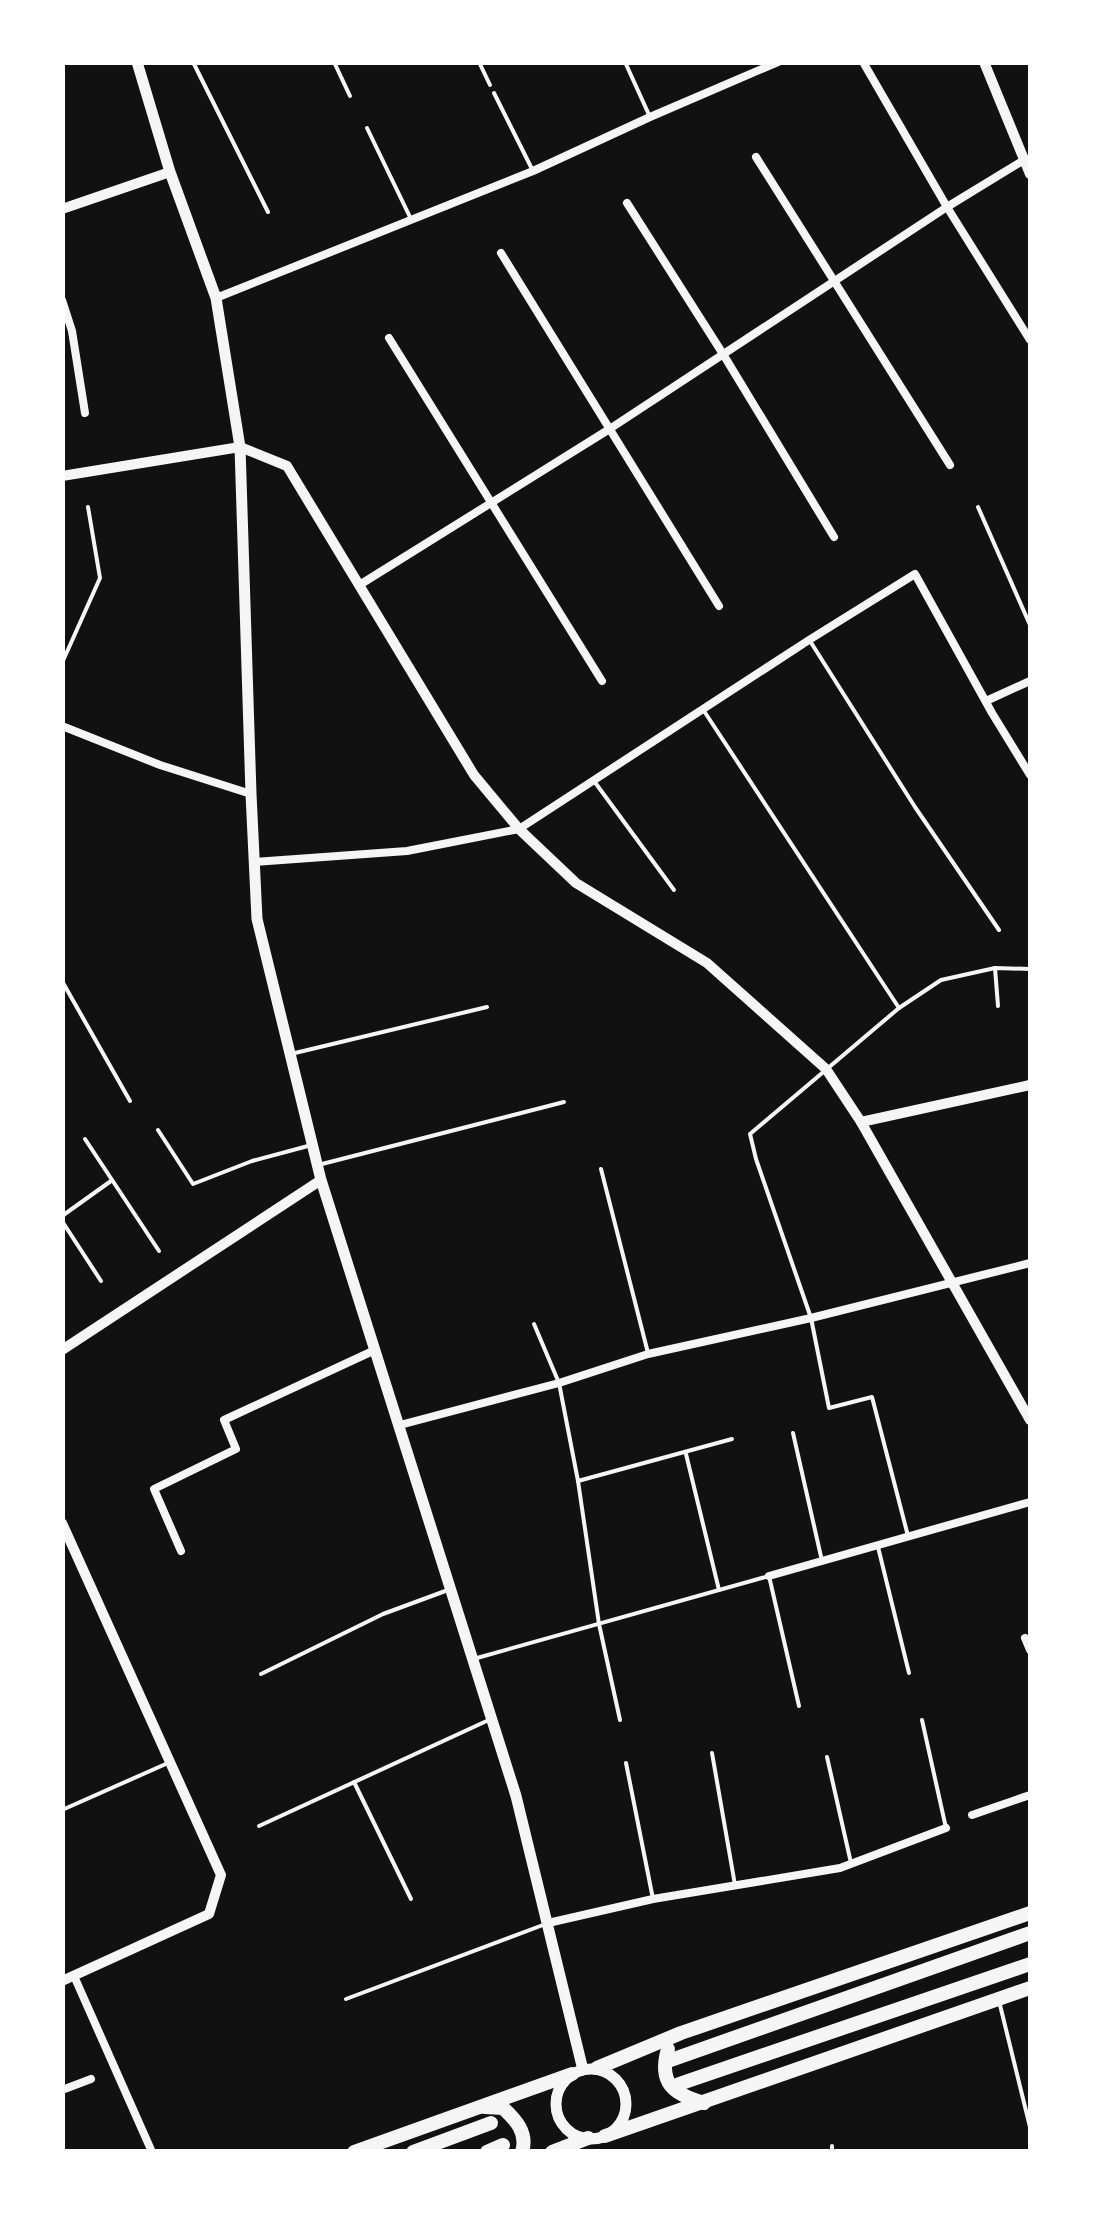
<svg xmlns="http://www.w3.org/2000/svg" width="1093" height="2214" font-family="'Titillium Web',sans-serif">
<rect width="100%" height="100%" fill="#111"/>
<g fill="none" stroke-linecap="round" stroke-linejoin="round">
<path stroke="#f5f5f5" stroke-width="4" d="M 479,62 L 490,85"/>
<g stroke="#f5f5f5" stroke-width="4">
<path d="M 193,62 L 268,212"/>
<path d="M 334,62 L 350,96"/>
<path d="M 625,62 L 650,117"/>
<path d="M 494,93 L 532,169"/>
<path d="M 367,128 L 410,217"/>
<path d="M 978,507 L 1030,625"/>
<path d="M 810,641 L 915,807 L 999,930"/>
<path d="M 62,663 L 100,578 L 88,507"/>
<path d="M 704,711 L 899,1008"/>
<path d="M 594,781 L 674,890"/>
<path d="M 995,968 L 998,1006"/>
<path d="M 62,981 L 130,1101"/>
<path d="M 295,1053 L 487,1007"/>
<path d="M 158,1130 L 193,1184 L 252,1161 L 308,1146"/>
<path d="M 85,1139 L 159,1251"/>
<path d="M 322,1164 L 564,1102"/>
<path d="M 601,1169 L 648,1353"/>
<path d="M 62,1216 L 111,1181"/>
<path d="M 62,1221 L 101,1281"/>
<path d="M 534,1324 L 559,1383 L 578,1481 L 732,1439"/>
<path d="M 793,1433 L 822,1561"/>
<path d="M 686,1454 L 719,1590"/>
<path d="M 578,1481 L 599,1624 L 620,1720"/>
<path d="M 908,1536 L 872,1397 L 829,1408 L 811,1318 L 756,1159 L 750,1134 L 899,1008 L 941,980 L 995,968 L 1030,969"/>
<path d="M 878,1547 L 909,1673"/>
<path d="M 477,1658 L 769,1576 L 799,1706"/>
<path d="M 261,1674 L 383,1614 L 448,1590"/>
<path d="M 922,1720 L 946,1828"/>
<path d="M 712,1753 L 735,1885"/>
<path d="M 827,1757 L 851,1863"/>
<path d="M 626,1763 L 653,1899"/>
<path d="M 354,1782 L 411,1899"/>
<path d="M 62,1810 L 168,1763"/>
<path d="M 259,1826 L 491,1719"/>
<path d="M 346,1999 L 543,1925"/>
<path d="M 1000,2005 L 1030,2127"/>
<path d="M 832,2146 L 832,2152"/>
</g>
<g stroke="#f5f5f5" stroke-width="8">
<path d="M 863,62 L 947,207 L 1030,340"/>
<path d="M 756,157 L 950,465"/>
<path d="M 627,203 L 723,354 L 834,537"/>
<path d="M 501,253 L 719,606"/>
<path d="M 216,298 L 533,171 L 650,117 L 778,62"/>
<path d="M 62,300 L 72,331 L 85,413"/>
<path d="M 389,338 L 602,681"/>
<path d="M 361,584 L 608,430 L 947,207 L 1024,160"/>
<path d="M 986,701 L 1030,681"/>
<path d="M 62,726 L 160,765 L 251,794"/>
<path d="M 254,862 L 407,851 L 519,829 L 809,640 L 915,574 L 992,713 L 1030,775"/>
<path d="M 400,1425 L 559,1383 L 648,1354 L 811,1318 L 1030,1263"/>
<path d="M 181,1551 L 154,1489 L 236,1449 L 224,1420 L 375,1350"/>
<path d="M 769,1576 L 1030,1502"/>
<path d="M 1025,1638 L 1030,1650"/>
<path d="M 972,1815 L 1030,1795"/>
<path d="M 548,1923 L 653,1899 L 840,1868 L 946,1828"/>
<path d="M 74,1976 L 152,2152"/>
<path d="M 62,2090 L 91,2079"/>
</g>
<g stroke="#f5f5f5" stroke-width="10">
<path d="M 984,62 L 1030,174"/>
<path d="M 62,209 L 170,172"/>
<path d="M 62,476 L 240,447 L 287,466 L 474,775 L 519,829 L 576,883 L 707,963 L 826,1069 L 861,1122 L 1030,1420"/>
<path d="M 861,1122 L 1030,1085"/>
<path d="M 62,1350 L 321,1180"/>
<path d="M 62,1523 L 221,1875 L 209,1914 L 62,1981"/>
</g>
<g stroke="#f5f5f5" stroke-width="11">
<path d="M 137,62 L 170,172 L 216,298 L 240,447 L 251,794 L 257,919 L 321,1180 L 516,1796 L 583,2070"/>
<circle cx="591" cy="2104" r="35"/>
</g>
<g stroke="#f5f5f5" stroke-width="14">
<path d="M 668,2049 C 658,2083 673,2094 704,2103"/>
<path d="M 671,2060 L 1030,1933"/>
<path d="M 597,2068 L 681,2033 L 1030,1913"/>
<path d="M 679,2084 L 1030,1964"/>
<path d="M 485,2107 L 503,2108 C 516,2120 528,2133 522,2152"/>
<path d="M 605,2136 L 1030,1988"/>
<path d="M 354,2152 L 572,2074"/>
<path d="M 413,2152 L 491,2123"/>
<path d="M 487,2152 L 503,2145"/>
<path d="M 552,2152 L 588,2138"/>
</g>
</g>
<rect width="1093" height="2214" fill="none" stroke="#ffffff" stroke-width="130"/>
</svg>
